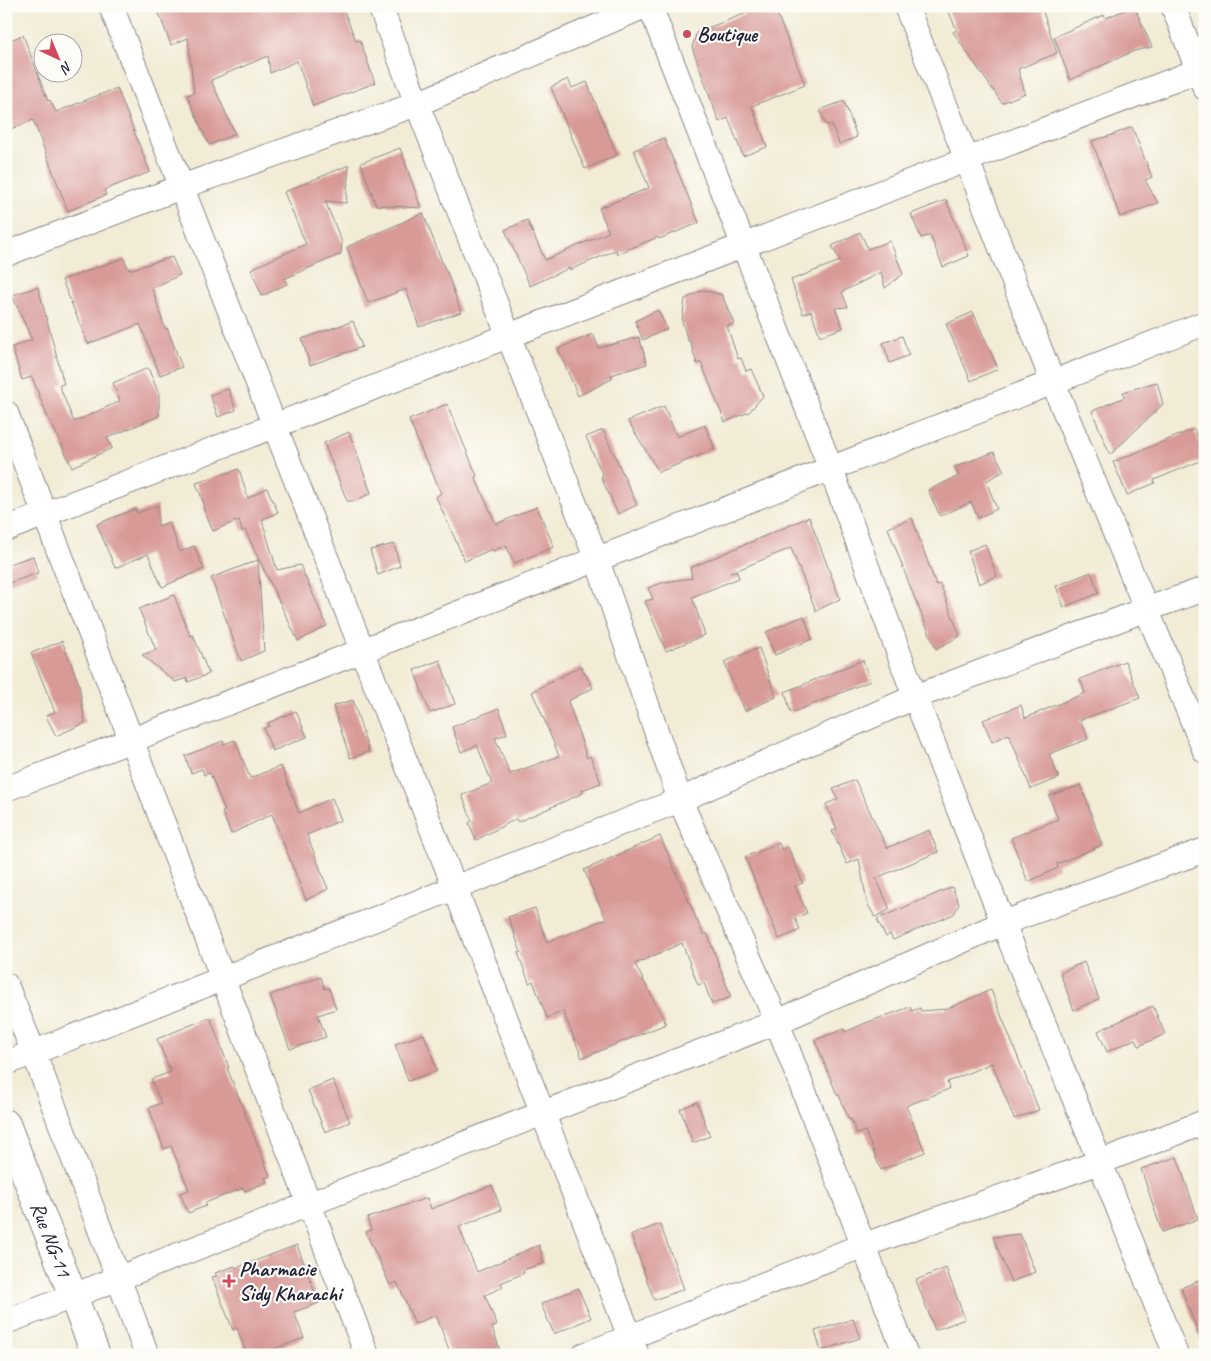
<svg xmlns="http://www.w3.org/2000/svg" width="1211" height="1361" font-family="Caveat,sans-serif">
<rect width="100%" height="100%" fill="#fdfcf7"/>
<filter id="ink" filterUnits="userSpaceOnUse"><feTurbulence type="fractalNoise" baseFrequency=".02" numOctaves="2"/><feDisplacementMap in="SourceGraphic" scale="10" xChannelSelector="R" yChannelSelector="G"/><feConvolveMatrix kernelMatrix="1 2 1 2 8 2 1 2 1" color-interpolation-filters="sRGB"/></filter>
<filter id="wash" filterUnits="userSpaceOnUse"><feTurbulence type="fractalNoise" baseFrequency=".0096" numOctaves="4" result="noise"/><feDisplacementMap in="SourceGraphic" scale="20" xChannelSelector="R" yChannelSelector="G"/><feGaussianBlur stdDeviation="1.12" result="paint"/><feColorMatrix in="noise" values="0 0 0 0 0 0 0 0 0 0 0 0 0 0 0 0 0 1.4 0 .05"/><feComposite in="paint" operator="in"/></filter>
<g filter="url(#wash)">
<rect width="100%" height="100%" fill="#f2ecd6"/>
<g id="blocks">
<g fill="#d89a97">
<path d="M 156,6 L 342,6 L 356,41 L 360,40 L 375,83 L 313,106 L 297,61 L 270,73 L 268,56 L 211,80 L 235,134 L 209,145 L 187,95 L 194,93 L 188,38 L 171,45 Z"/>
<path d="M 765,6 L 774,6 L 805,85 L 752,106 L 767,147 L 743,156 L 728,118 L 719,122 L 692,47 L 697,32 Z"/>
<path d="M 946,6 L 1041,6 L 1057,53 L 1018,69 L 1025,93 L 1002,103 L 953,32 L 957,30 Z"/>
<path d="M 1134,6 L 1152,47 L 1134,51 L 1070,80 L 1054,37 L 1104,15 L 1106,18 Z"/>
<path d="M 23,35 L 48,101 L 50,100 L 56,112 L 117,88 L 150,172 L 104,190 L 106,195 L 68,211 L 33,120 L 6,131 L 6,42 Z"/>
<path d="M 568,79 L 572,88 L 587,82 L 617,155 L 585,169 L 551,87 Z"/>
<path d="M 844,101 L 857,137 L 839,144 L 832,125 L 826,125 L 820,110 Z"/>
<path d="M 1132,127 L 1152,177 L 1145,180 L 1158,203 L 1120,217 L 1092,141 L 1112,135 Z"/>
<path d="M 664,138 L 699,223 L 659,239 L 658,237 L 617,254 L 616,250 L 570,270 L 569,268 L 530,286 L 505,230 L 527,220 L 545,260 L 609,232 L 599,208 L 649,188 L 634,150 Z"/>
<path d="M 400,148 L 421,208 L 376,205 L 361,163 Z"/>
<path d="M 349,165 L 346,203 L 325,201 L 342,242 L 341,254 L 284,279 L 287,284 L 262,296 L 251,269 L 306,244 L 284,192 Z"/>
<path d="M 946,200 L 969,256 L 943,267 L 930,235 L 921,238 L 911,214 Z"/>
<path d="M 423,213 L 446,272 L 447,272 L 461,312 L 419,327 L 406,289 L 368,303 L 347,247 Z"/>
<path d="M 860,232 L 868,249 L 890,241 L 903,274 L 885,288 L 881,272 L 842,292 L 848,307 L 835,308 L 843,328 L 820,336 L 811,311 L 803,314 L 791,280 L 840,261 L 832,246 Z"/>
<path d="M 172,257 L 180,275 L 152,288 L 165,329 L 167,328 L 182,367 L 160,375 L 140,324 L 88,344 L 62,280 L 124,258 L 129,270 Z"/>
<path d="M 38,287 L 64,384 L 59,385 L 74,422 L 120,401 L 113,383 L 148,368 L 159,394 L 159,416 L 107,438 L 112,448 L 72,467 L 50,420 L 49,420 L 32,377 L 22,380 L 12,347 L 32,340 L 12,295 Z"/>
<path d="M 703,290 L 722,295 L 734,324 L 727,326 L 738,359 L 741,358 L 746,371 L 751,369 L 763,396 L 749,412 L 725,422 L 701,362 L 697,364 L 690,341 L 688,341 L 682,321 L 685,299 Z"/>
<path d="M 658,310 L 667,329 L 643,340 L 635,321 Z"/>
<path d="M 973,312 L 998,369 L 971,381 L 946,324 Z"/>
<path d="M 353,321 L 362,347 L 310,365 L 302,339 Z"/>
<path d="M 593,334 L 599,348 L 639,337 L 647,364 L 611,375 L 612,379 L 578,396 L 558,349 Z"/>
<path d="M 902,336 L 909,355 L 890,363 L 883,343 Z"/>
<path d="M 1157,382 L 1163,404 L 1110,455 L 1092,411 L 1125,397 L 1123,392 Z"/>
<path d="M 228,389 L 236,410 L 218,417 L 210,395 Z"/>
<path d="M 447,404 L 477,476 L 475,477 L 496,524 L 537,507 L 554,547 L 514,563 L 506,545 L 493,551 L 492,549 L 465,561 L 436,497 L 441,493 L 426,458 L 425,459 L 409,420 Z"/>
<path d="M 664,406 L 677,437 L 705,425 L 715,449 L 659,472 L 628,421 Z"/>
<path d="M 1194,429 L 1205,456 L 1205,459 L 1154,480 L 1155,483 L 1127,495 L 1113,462 Z"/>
<path d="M 603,430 L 637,505 L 618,514 L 601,477 L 603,476 L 586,437 Z"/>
<path d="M 349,432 L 371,493 L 355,501 L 347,501 L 324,443 Z"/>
<path d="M 994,452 L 1004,471 L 986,481 L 997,509 L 978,518 L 971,502 L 940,516 L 928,490 L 959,476 L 955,467 Z"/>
<path d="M 239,469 L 248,498 L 267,488 L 278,512 L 262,520 L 277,570 L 300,565 L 327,626 L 298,641 L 245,530 L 242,531 L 239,520 L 213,531 L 203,507 L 205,506 L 196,483 Z"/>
<path d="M 158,505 L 158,526 L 169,522 L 180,552 L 194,546 L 204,569 L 162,587 L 148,554 L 115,568 L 97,524 L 135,509 L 137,513 Z"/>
<path d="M 809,517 L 840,599 L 816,611 L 791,548 L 730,573 L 737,572 L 739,578 L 692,597 L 705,635 L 666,651 L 645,601 L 653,599 L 648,588 L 664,582 L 692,578 L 690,568 Z"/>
<path d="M 912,518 L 936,585 L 940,584 L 960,636 L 936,649 L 913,594 L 888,528 Z"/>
<path d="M 394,544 L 400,566 L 378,575 L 370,550 Z"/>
<path d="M 985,544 L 997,576 L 979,584 L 968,551 Z"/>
<path d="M 33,556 L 38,573 L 6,584 L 6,565 Z"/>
<path d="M 258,560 L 264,651 L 241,661 L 211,578 Z"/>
<path d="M 1091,572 L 1099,593 L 1064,607 L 1056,586 Z"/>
<path d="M 174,595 L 190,636 L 193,635 L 209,674 L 188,682 L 187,678 L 175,682 L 142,655 L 156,650 L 139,609 Z"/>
<path d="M 804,616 L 812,639 L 775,655 L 766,632 Z"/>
<path d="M 62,641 L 79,684 L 85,723 L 56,736 L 46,716 L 55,712 L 31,653 Z"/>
<path d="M 759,648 L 776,697 L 745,711 L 724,662 Z"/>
<path d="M 440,660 L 455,704 L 430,713 L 414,670 Z"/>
<path d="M 863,660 L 870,681 L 791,713 L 785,692 Z"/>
<path d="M 1125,661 L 1140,698 L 1080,720 L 1088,739 L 1049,754 L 1059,778 L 1031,789 L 1009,734 L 992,742 L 983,720 L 1021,705 L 1025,718 L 1085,693 L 1080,679 Z"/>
<path d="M 581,666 L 593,688 L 568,701 L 587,758 L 590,756 L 601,783 L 582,790 L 583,793 L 518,822 L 516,819 L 476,840 L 469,823 L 472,821 L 462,795 L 492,783 L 477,745 L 461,752 L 452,727 L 499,708 L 507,734 L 495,738 L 510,774 L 559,756 L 539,707 L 532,692 Z"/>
<path d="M 353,700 L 369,752 L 350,758 L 333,706 Z"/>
<path d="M 296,711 L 307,737 L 272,751 L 264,728 L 269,726 L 268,723 Z"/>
<path d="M 235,740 L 250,778 L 281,766 L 299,813 L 332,798 L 341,820 L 307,835 L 328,889 L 306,900 L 272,814 L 231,834 L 222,812 L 225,811 L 210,773 L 204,775 L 202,769 L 191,773 L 185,756 L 223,741 L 224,744 Z"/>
<path d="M 855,780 L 887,848 L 929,830 L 938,852 L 876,878 L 890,909 L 875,917 L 867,903 L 859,859 L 847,864 L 832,831 L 837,829 L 826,804 L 838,799 L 833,789 Z"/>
<path d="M 1081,785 L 1102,845 L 1057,864 L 1058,868 L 1028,882 L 1011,838 L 1058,819 L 1049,796 Z"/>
<path d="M 660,836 L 703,934 L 707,933 L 731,997 L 712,1004 L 704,983 L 698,985 L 682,943 L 635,964 L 666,1024 L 582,1058 L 563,1011 L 547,1018 L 533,981 L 529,983 L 518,953 L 521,952 L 508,917 L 535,908 L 547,942 L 606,919 L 584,870 Z"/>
<path d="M 779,843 L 782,850 L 788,847 L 803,883 L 795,886 L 807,913 L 795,918 L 800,930 L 779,939 L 745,857 Z"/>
<path d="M 952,887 L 959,904 L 954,914 L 893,940 L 890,934 L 886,937 L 877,919 Z"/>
<path d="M 1084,962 L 1099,999 L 1074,1010 L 1060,973 Z"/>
<path d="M 321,977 L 325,989 L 329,988 L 336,1009 L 318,1015 L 326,1037 L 290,1049 L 270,995 Z"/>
<path d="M 991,990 L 1039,1110 L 1014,1119 L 992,1063 L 947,1082 L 949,1089 L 906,1106 L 925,1152 L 881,1170 L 865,1131 L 857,1134 L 851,1119 L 849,1120 L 839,1095 L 837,1095 L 815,1040 L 844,1029 L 845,1032 L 868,1022 L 910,1007 L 912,1011 L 920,1008 L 921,1011 L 946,1009 Z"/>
<path d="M 1153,1006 L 1165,1034 L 1139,1046 L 1135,1039 L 1107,1052 L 1098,1031 Z"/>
<path d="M 210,1017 L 229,1068 L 227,1068 L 270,1176 L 265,1178 L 267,1182 L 245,1191 L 243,1188 L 205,1203 L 206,1206 L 188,1213 L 180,1193 L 189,1190 L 171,1146 L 164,1149 L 149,1108 L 161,1103 L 151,1079 L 171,1072 L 157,1039 Z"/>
<path d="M 424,1034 L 437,1071 L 408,1081 L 395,1044 Z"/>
<path d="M 333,1080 L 350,1122 L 325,1132 L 308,1090 Z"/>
<path d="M 697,1102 L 710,1136 L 693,1143 L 680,1109 Z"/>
<path d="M 1177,1157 L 1198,1219 L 1162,1232 L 1141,1169 Z"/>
<path d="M 492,1185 L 501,1210 L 459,1227 L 477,1272 L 539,1245 L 544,1263 L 523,1270 L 524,1273 L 501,1283 L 503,1287 L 485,1295 L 497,1325 L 492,1328 L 502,1355 L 451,1355 L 436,1315 L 415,1324 L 397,1282 L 390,1285 L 366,1232 L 371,1230 L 367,1218 L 427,1198 L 431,1209 Z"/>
<path d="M 660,1224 L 684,1289 L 654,1300 L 631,1235 Z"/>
<path d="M 1020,1234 L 1035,1272 L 1011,1282 L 993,1237 Z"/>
<path d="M 297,1245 L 319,1303 L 294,1312 L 304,1338 L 258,1355 L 247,1355 L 237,1328 L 233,1330 L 212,1277 L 217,1276 L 215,1273 L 235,1266 L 236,1268 Z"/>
<path d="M 946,1268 L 965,1319 L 935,1330 L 916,1280 Z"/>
<path d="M 1200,1280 L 1205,1292 L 1205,1346 L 1203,1346 L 1181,1288 Z"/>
<path d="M 578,1288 L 591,1318 L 554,1334 L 541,1304 Z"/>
<path d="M 853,1319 L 860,1338 L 821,1351 L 815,1331 Z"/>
</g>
</g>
</g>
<g filter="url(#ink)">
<use href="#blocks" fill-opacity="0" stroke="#8a8788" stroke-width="1"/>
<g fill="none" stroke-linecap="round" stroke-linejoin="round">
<g stroke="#8a8788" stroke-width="26">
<g id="minor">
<path d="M 111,6 L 637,1355"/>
<path d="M 380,6 L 417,104 L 597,560 L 680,800 L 777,1022 L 906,1355"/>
<path d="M 650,6 L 831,469 L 915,697 L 1003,923 L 1100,1162 L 1176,1355"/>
<path d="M 906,6 L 967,160 L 1053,383 L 1205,751"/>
<path d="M 1173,6 L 1205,88"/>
<path d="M 6,254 L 181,187 L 417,104 L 645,6"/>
<path d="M 6,413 L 367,1355"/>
<path d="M 6,529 L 1205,68"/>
<path d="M 6,789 L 1205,323"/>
<path d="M 6,985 L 34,1053 L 147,1355"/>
<path d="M 6,1063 L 680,800 L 915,697 L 1147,609 L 1205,589"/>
<path d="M 6,1322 L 777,1022 L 1003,923 L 1205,850"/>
<path d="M 584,1355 L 864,1245 L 1100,1162 L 1205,1122"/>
</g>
</g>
<g stroke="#8a8788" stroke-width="30">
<g id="tertiary">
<path id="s1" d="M 6,1124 L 96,1355"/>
</g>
</g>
<use href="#minor" stroke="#fff" stroke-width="24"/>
<use href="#tertiary" stroke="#fff" stroke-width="28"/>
</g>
</g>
<g fill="#d1495b" stroke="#fdfcf7" stroke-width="2">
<circle cx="687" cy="34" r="5"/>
<path d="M226.5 1273.5h5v5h5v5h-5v5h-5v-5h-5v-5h5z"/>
</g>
<g text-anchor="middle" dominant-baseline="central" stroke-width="4.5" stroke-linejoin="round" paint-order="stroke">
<g font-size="21" font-weight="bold" fill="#22223b" stroke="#fdfcf7" text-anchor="start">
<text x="697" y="34">Boutique</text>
<text x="239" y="1269">Pharmacie<tspan x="239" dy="24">Sidy Kharachi</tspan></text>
</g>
<g font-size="21" fill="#22223b" stroke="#fdfcf7">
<text stroke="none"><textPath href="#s1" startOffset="124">Rue NG-11</textPath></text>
</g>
</g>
<rect width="1211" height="1361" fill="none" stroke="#fdfcf7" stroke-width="25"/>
<g transform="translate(58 58) rotate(136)"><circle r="24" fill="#fdfcf7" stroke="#a5a5ac"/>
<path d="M0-4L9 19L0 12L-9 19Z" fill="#d1495b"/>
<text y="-8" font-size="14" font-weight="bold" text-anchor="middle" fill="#22223b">N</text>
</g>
</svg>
